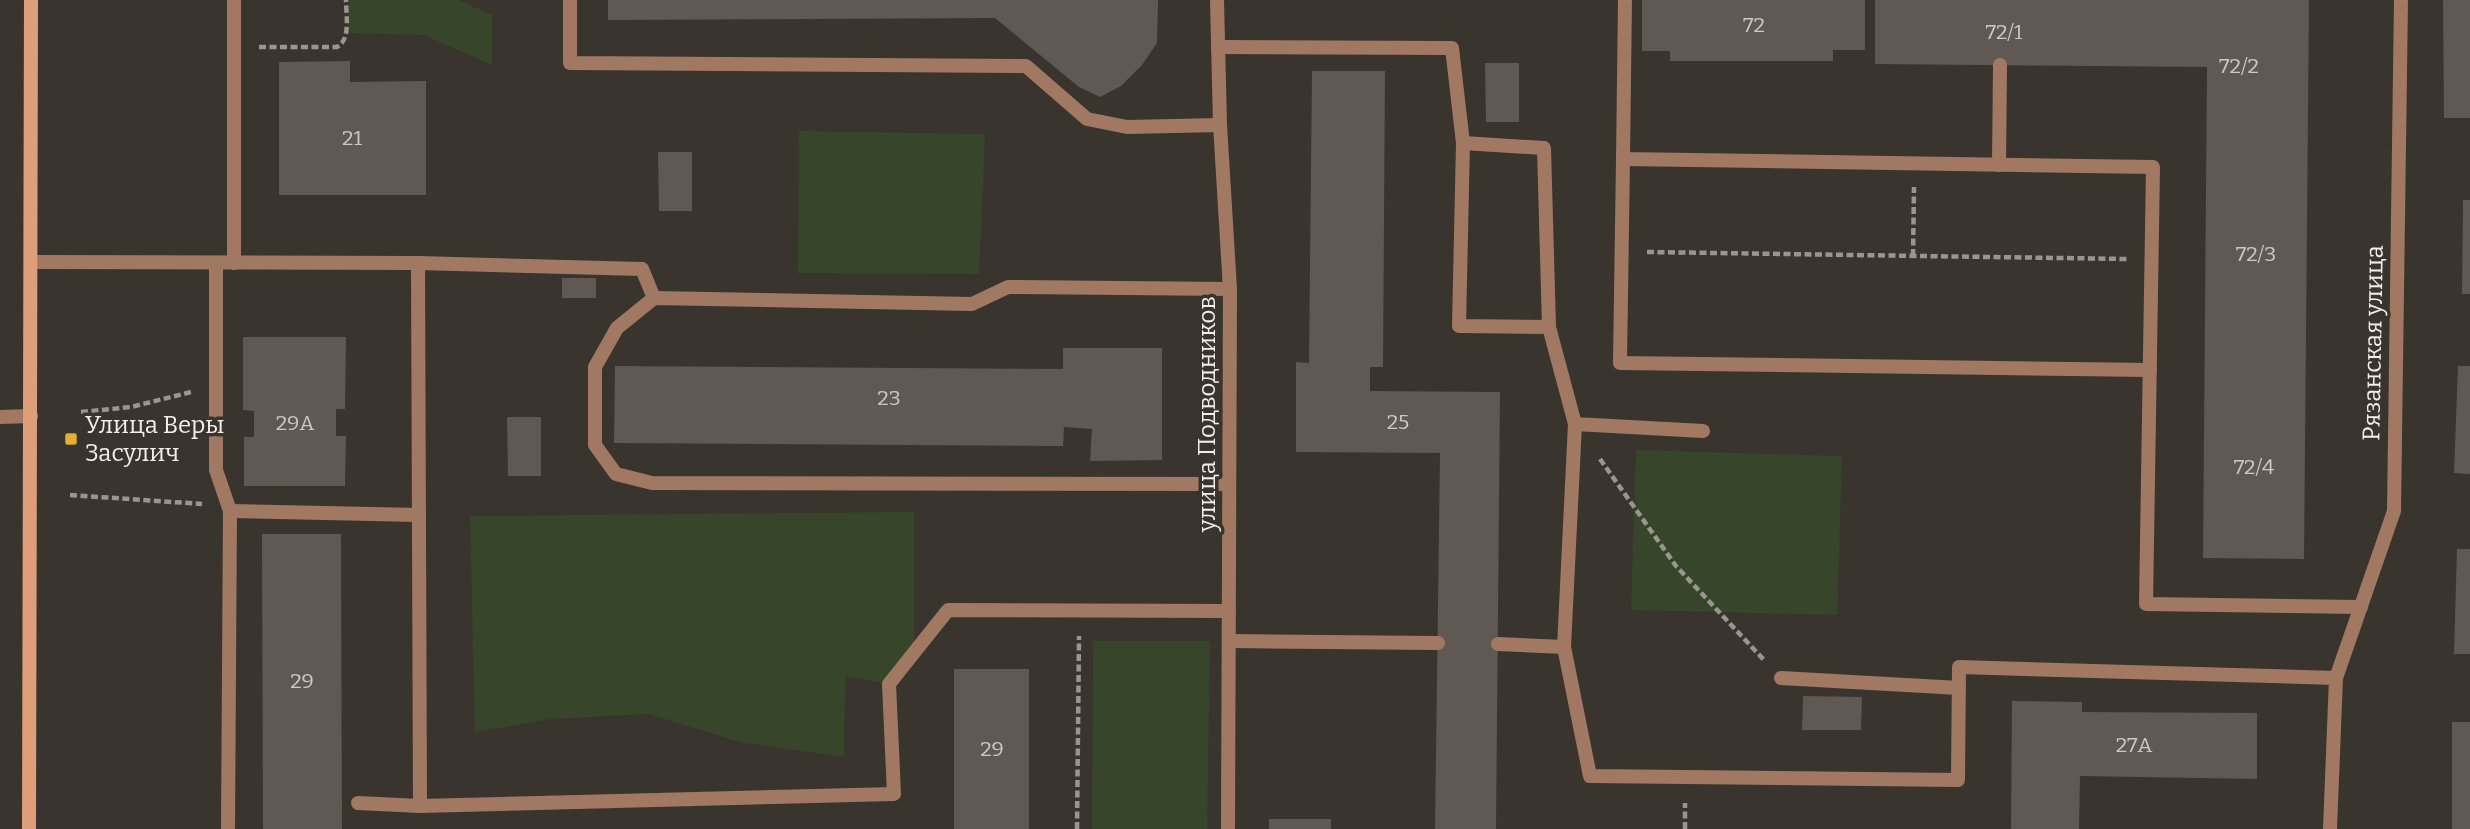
<svg xmlns="http://www.w3.org/2000/svg" width="2470" height="829" font-family="Bitter,serif">
<rect width="100%" height="100%" fill="#3a342e"/>
<g fill="#37462b">
<path d="M 349,0 L 458,0 L 492,15 L 492,65 L 424,35 L 348,33 Z"/>
<path d="M 799,131 L 985,134 L 979,274 L 798,273 Z"/>
<path d="M 1636,450 L 1842,456 L 1837,615 L 1631,610 Z"/>
<path d="M 914,512 L 914,654 L 889,684 L 845,676 L 844,757 L 740,742 L 648,714 L 551,719 L 475,732 L 470,516 Z"/>
<path d="M 1093,641 L 1210,641 L 1207,829 L 1092,829 Z"/>
</g>
<g fill="#605852">
<path d="M 608,0 L 1158,0 L 1157,43 L 1142,65 L 1121,86 L 1100,97 L 1079,87 L 995,18 L 608,20 Z"/>
<path d="M 1642,0 L 1865,0 L 1865,50 L 1833,50 L 1833,61 L 1670,61 L 1670,51 L 1642,51 Z"/>
<path d="M 1875,0 L 2309,0 L 2304,559 L 2203,558 L 2207,67 L 1875,64 Z"/>
<path d="M 2443,0 L 2470,0 L 2470,118 L 2444,118 Z"/>
<path d="M 350,61 L 350,82 L 426,81 L 426,195 L 279,195 L 279,62 Z"/>
<path d="M 1485,63 L 1519,63 L 1519,122 L 1486,122 Z"/>
<path d="M 1312,71 L 1385,71 L 1383,367 L 1370,367 L 1370,391 L 1500,392 L 1496,829 L 1435,829 L 1440,453 L 1296,452 L 1296,362 L 1309,363 Z"/>
<path d="M 658,152 L 692,152 L 692,211 L 659,211 Z"/>
<path d="M 2463,200 L 2470,200 L 2470,294 L 2462,294 Z"/>
<rect x="562" y="278" width="34" height="20"/>
<path d="M 243,337 L 346,337 L 345,409 L 336,409 L 336,436 L 346,436 L 345,486 L 244,486 L 244,437 L 254,437 L 254,411 L 243,410 Z"/>
<path d="M 1063,348 L 1162,348 L 1162,460 L 1090,461 L 1092,429 L 1064,427 L 1063,446 L 614,443 L 615,366 L 1063,369 Z"/>
<path d="M 2458,366 L 2470,366 L 2470,474 L 2454,473 Z"/>
<path d="M 507,417 L 541,417 L 541,476 L 508,476 Z"/>
<path d="M 262,534 L 341,534 L 342,829 L 263,829 Z"/>
<path d="M 2457,549 L 2470,549 L 2470,654 L 2454,654 Z"/>
<rect x="954" y="669" width="75" height="160"/>
<path d="M 1803,696 L 1862,697 L 1861,730 L 1802,730 Z"/>
<path d="M 2012,701 L 2082,702 L 2082,712 L 2257,713 L 2257,779 L 2080,776 L 2079,829 L 2011,829 Z"/>
<rect x="2452" y="722" width="18" height="107"/>
<rect x="1269" y="819" width="62" height="10"/>
</g>
<g fill="none" stroke-linecap="round" stroke-linejoin="round">
<g stroke="#9a9590" stroke-width="4.5" stroke-dasharray="7 3.5" stroke-linecap="butt">
<path d="M 259,47 L 337,47 C 351,40 346,15 346,0"/>
<path d="M 1647,252 L 2128,259"/>
<path d="M 1913,256 L 1914,187"/>
<path d="M 81,412 L 131,407 L 191,392"/>
<path d="M 1600,459 L 1676,566 L 1764,660"/>
<path d="M 70,495 L 202,504"/>
<path d="M 1077,829 L 1079,636"/>
<path d="M 1685,829 L 1685,803"/>
</g>
<g stroke="#a17962" stroke-width="14">
<path d="M 234,0 L 234,263"/>
<path d="M 570,0 L 570,63 L 1026,66 L 1087,119 L 1127,127 L 1220,125"/>
<path d="M 1625,0 L 1623,159 L 2153,167 L 2146,604 L 2361,607"/>
<path d="M 1218,47 L 1452,48 L 1463,143 L 1459,326 L 1549,327"/>
<path d="M 1463,143 L 1544,148 L 1549,327 L 1575,424 L 1703,431"/>
<path d="M 1623,159 L 1620,363 L 2150,370"/>
<path d="M 1999,165 L 2000,65"/>
<path d="M 31,262 L 418,263 L 642,269 L 654,298"/>
<path d="M 216,263 L 216,470 L 230,511 L 228,829"/>
<path d="M 418,263 L 420,806"/>
<path d="M 1575,424 L 1564,647 L 1590,776 L 1958,780 L 1959,667 L 2336,678 L 2330,829"/>
<path d="M 1229,484 L 652,483 L 616,474 L 595,445 L 595,367 L 617,328 L 654,298 L 972,304 L 1008,287 L 1230,289"/>
<path d="M 230,511 L 419,515"/>
<path d="M 1229,641 L 1438,643"/>
<path d="M 1498,644 L 1564,647"/>
<path d="M 1781,678 L 1959,688"/>
<path d="M 358,803 L 420,806 L 894,794 L 889,684 L 948,610 L 1229,611"/>
</g>
<g stroke="#a17962" stroke-width="14">
<path d="M 1217,0 L 1220,125 L 1230,289 L 1228,829"/>
<path d="M 0,417 L 31,416"/>
<path d="M 2336,678 L 2394,511 L 2401,0"/>
</g>
<path stroke="#de9e79" stroke-width="14" d="M 29,829 L 31,0"/>
</g>
<rect fill="#e2ae34" stroke="#3a342e" stroke-width="2.5" x="64" y="432" width="14" height="14" rx="3.5"/>
<g text-anchor="middle" dominant-baseline="central" stroke-width="7" stroke-linejoin="round" paint-order="stroke">
<g font-size="21" fill="#cec8c5">
<text x="1754" y="25">72</text>
<text x="2004" y="32">72/1</text>
<text x="2239" y="66">72/2</text>
<text x="352" y="138">21</text>
<text x="2256" y="254">72/3</text>
<text x="889" y="398">23</text>
<text x="1398" y="422">25</text>
<text x="295" y="423">29А</text>
<text x="2254" y="467">72/4</text>
<text x="302" y="681">29</text>
<text x="2134" y="745">27А</text>
<text x="992" y="749">29</text>
</g>
<g font-size="24" fill="#f3eeeb" stroke="#3a342e">
<text transform="translate(2373 343) rotate(-89)">Рязанская улица</text>
<text transform="translate(1207 414) rotate(-90)">улица Подводников</text>
</g>
<g font-size="24" fill="#f3eeeb" stroke="#3a342e" text-anchor="start">
<text x="85" y="425">Улица Веры<tspan x="85" dy="28">Засулич</tspan></text>
</g>
</g>
</svg>
